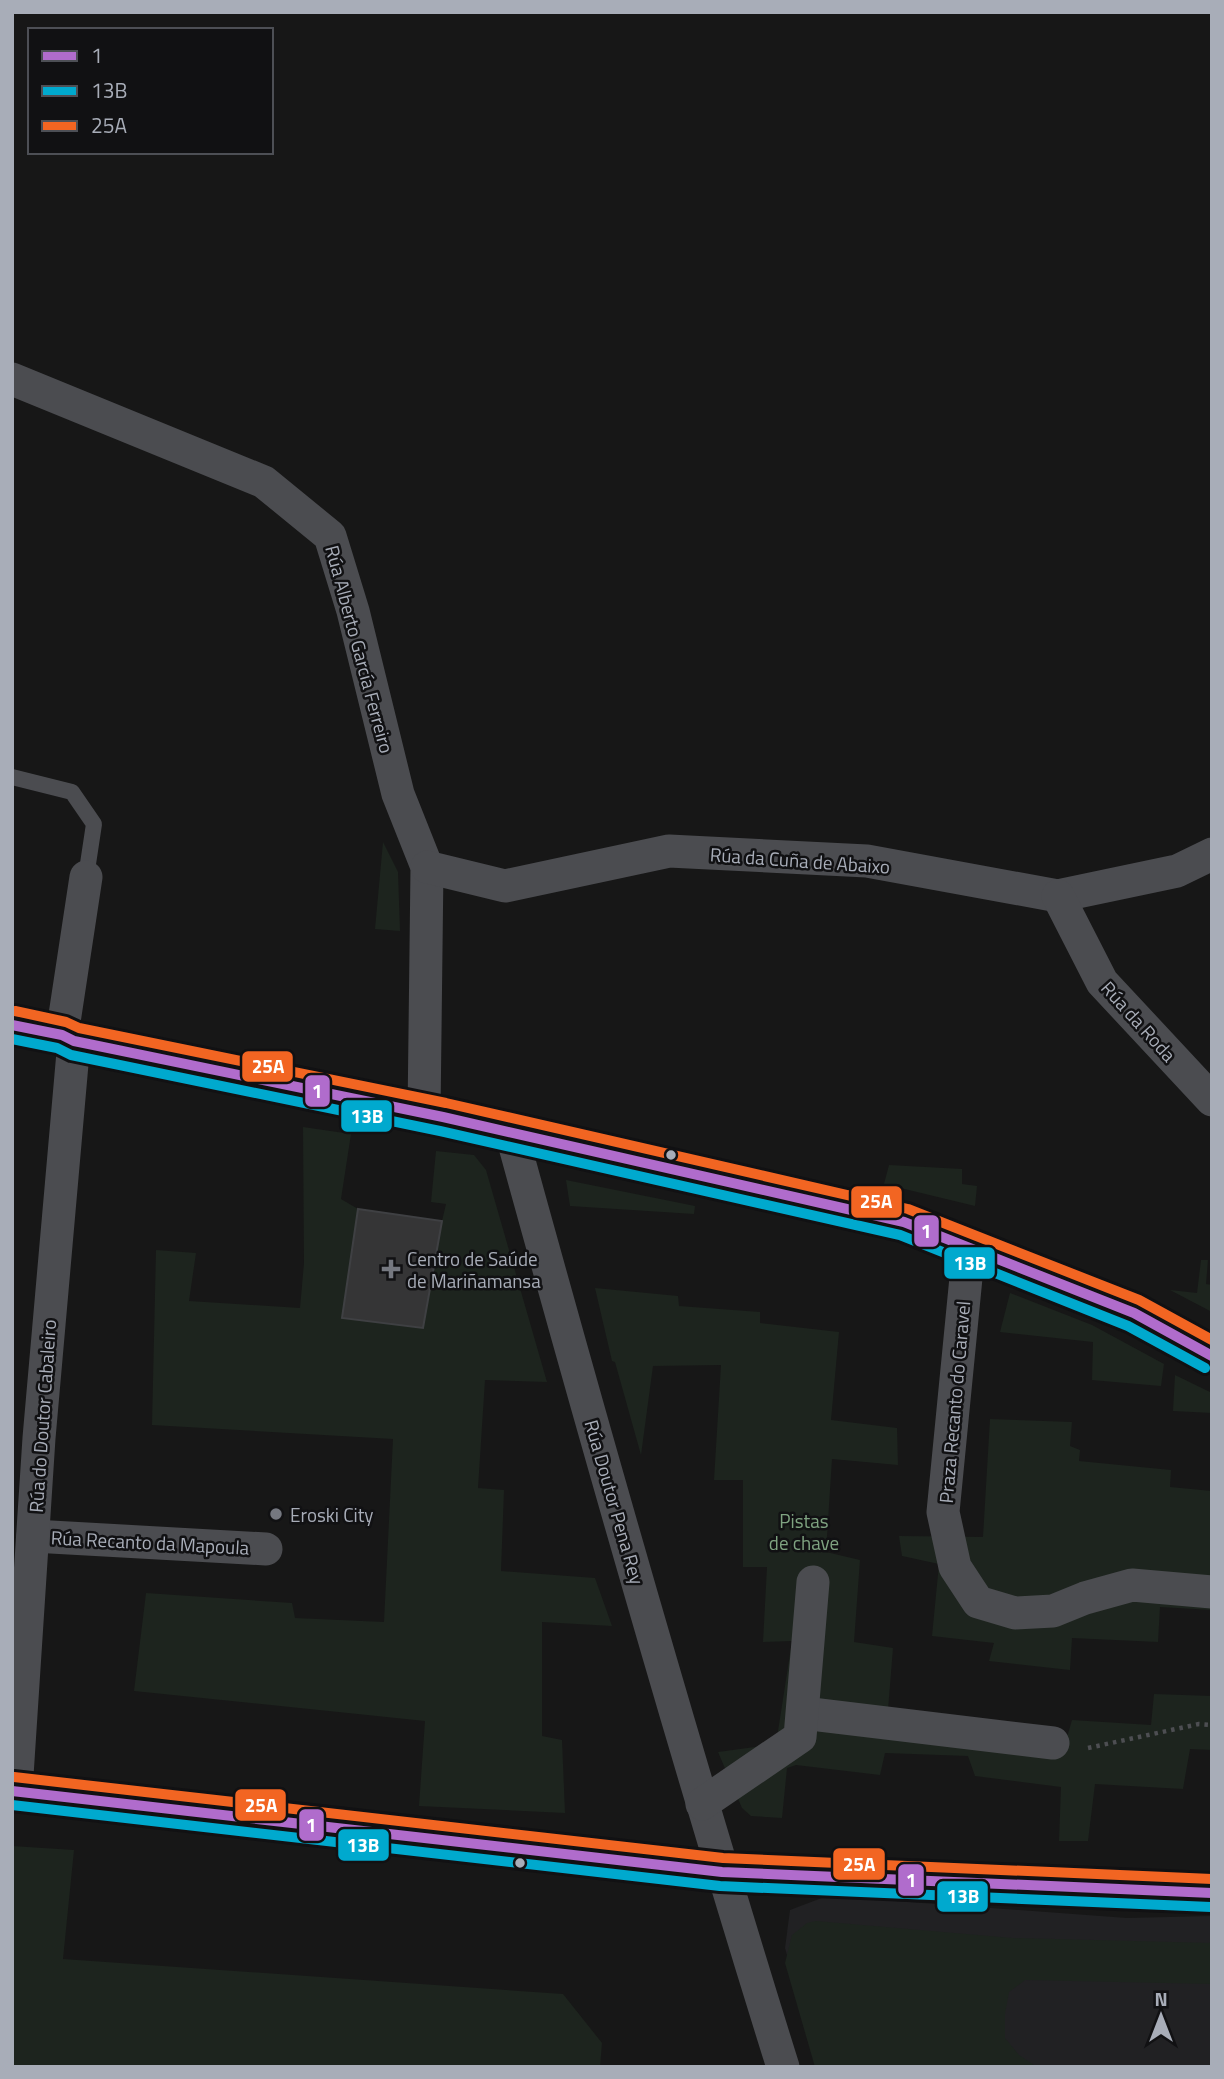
<svg xmlns="http://www.w3.org/2000/svg" width="1224" height="2079" font-family="'Titillium Web',sans-serif">
<rect width="100%" height="100%" fill="#171717"/>
<path fill="#212123" d="M 827,1896 L 1127,1918 L 1212,1916 L 1212,2067 L 819,2067 L 785,1948 L 790,1910 Z"/>
<g fill="#1d241e">
<path d="M 383,842 L 398,872 L 400,931 L 375,929 Z"/>
<path d="M 303,1127 L 351,1134 L 341,1199 L 358,1209 L 342,1317 L 442,1221 L 446,1204 L 431,1202 L 436,1151 L 474,1155 L 486,1170 L 547,1382 L 485,1380 L 478,1488 L 504,1490 L 501,1571 L 595,1578 L 612,1626 L 542,1622 L 542,1736 L 562,1740 L 565,1813 L 419,1806 L 425,1721 L 134,1691 L 146,1593 L 292,1603 L 295,1618 L 384,1622 L 393,1439 L 152,1425 L 156,1250 L 196,1253 L 189,1301 L 300,1308 L 304,1263 Z"/>
<path d="M 889,1165 L 962,1169 L 962,1184 L 977,1186 L 975,1206 L 884,1184 Z"/>
<path d="M 566,1180 L 695,1206 L 694,1214 L 570,1206 Z"/>
<path d="M 1201,1260 L 1208,1260 L 1206,1284 L 1212,1285 L 1212,1312 L 1170,1290 L 1197,1293 Z"/>
<path d="M 595,1288 L 678,1296 L 679,1306 L 760,1312 L 760,1323 L 839,1332 L 831,1420 L 897,1428 L 898,1465 L 832,1459 L 826,1552 L 860,1560 L 854,1642 L 893,1648 L 888,1710 L 1063,1751 L 1072,1720 L 1151,1725 L 1154,1694 L 1212,1696 L 1212,1750 L 1190,1749 L 1183,1789 L 1095,1784 L 1088,1841 L 1059,1841 L 1061,1787 L 975,1776 L 968,1756 L 885,1753 L 880,1775 L 796,1765 L 787,1768 L 782,1818 L 751,1816 L 742,1808 L 718,1752 L 776,1744 L 792,1641 L 763,1642 L 767,1567 L 743,1567 L 743,1480 L 714,1480 L 721,1365 L 653,1366 L 641,1455 L 615,1362 L 612,1361 Z"/>
<path d="M 1010,1293 L 1092,1325 L 1164,1364 L 1161,1386 L 1092,1380 L 1093,1342 L 1000,1332 Z"/>
<path d="M 1175,1375 L 1212,1393 L 1212,1413 L 1173,1411 Z"/>
<path d="M 990,1419 L 1072,1422 L 1070,1446 L 1080,1450 L 1079,1461 L 1171,1470 L 1170,1487 L 1212,1491 L 1212,1610 L 1160,1607 L 1158,1642 L 1072,1638 L 1070,1670 L 989,1661 L 994,1643 L 932,1636 L 939,1564 L 902,1556 L 899,1536 L 983,1537 Z"/>
<path d="M 12,1846 L 74,1850 L 63,1959 L 563,1994 L 602,2043 L 600,2067 L 12,2067 Z"/>
<path d="M 816,1921 L 1012,1938 L 1212,1943 L 1212,1984 L 1025,1980 L 1009,1992 L 1005,2014 L 1005,2038 L 1019,2055 L 1037,2067 L 815,2067 L 785,1963 L 792,1935 L 807,1923 Z"/>
</g>
<path fill="#353536" stroke="#3f4043" stroke-width="2" d="M 358,1209 L 442,1221 L 423,1328 L 342,1318 Z"/>
<g fill="none" stroke-linecap="round" stroke-linejoin="round">
<path stroke="#4d4e52" stroke-width="4.5" stroke-dasharray="3.5 5" stroke-linecap="butt" d="M 1088,1748 L 1199,1724 L 1212,1725"/>
<path stroke="#4b4c50" stroke-width="16" d="M 12,777 L 72,792 L 94,824 L 86,877"/>
<g stroke="#4b4c50" stroke-width="33">
<path d="M 12,379 L 264,482 L 330,536 L 353,611 L 398,794 L 427,867 L 424,1114"/>
<path d="M 427,867 L 505,886 L 669,851 L 867,861 L 1058,896 L 1177,871 L 1212,854"/>
<path d="M 1058,896 L 1102,982 L 1212,1100"/>
<path d="M 12,1025 L 62,1035 L 74,1041 L 443,1117 L 904,1222 L 1134,1313 L 1212,1356"/>
<path d="M 62,1035 L 86,877"/>
<path d="M 511,1132 C 597,1445 686,1757 783,2067"/>
<path d="M 969,1247 L 943,1512 L 955,1567 L 978,1602 L 1015,1613 L 1053,1611 L 1085,1598 L 1132,1585 L 1212,1592"/>
<path d="M 33,1536 L 266,1549"/>
<path d="M 803,1713 L 1053,1743"/>
<path d="M 12,1791 L 722,1872 L 1212,1893"/>
<path d="M 16,1791 L 39,1438 L 74,1041"/>
<path d="M 702,1804 L 800,1737 L 813,1582"/>
</g>
<g stroke="#111113" stroke-width="16">
<g id="bus-1">
<path d="M 12,1025 L 62,1035 L 74,1041 L 443,1117 L 904,1222 L 1134,1313 L 1212,1356"/>
<path d="M 12,1791 L 722,1872 L 1212,1893"/>
</g>
</g>
<g stroke="#111113" stroke-width="16">
<g id="bus-2">
<path d="M 12,1039 L 57,1048 L 71,1055 L 440,1131 L 900,1235 L 1128,1326 L 1205,1368"/>
<path d="M 12,1805 L 720,1886 L 1211,1907"/>
</g>
</g>
<g stroke="#111113" stroke-width="16">
<g id="bus-3">
<path d="M 15,1011 L 66,1022 L 79,1028 L 446,1103 L 908,1209 L 1139,1300 L 1212,1340"/>
<path d="M 14,1777 L 723,1858 L 1212,1879"/>
</g>
</g>
<use href="#bus-1" stroke="#b06ccc" stroke-width="10"/>
<use href="#bus-2" stroke="#00a9ce" stroke-width="10"/>
<use href="#bus-3" stroke="#f26522" stroke-width="10"/>
</g>
<g fill="#a8adb8" stroke="#111113" stroke-width="2.5">
<circle cx="671" cy="1155" r="6"/>
<circle cx="520" cy="1863" r="6"/>
</g>
<g fill="#757880" stroke="#111113" stroke-width="2.5">
<path d="M387.5 1258.5h7v7h7v7h-7v7h-7v-7h-7v-7h7z"/>
<circle cx="276" cy="1514" r="7"/>
</g>
<g text-anchor="middle" dominant-baseline="central" stroke-width="5" stroke-linejoin="round" paint-order="stroke">
<g font-size="19" fill="#a8adb8" stroke="#111113">
<text transform="translate(360 649) rotate(75)">Rúa Alberto García Ferreiro</text>
<text transform="translate(800 860) rotate(4)">Rúa da Cuña de Abaixo</text>
<text transform="translate(1139 1021) rotate(48)">Rúa da Roda</text>
<text transform="translate(954 1402) rotate(-85)">Praza Recanto do Caravel</text>
<text transform="translate(42 1416) rotate(-86)">Rúa do Doutor Cabaleiro</text>
<text transform="translate(615 1502) rotate(74)">Rúa Doutor Pena Rey</text>
<text transform="translate(150 1542) rotate(3)">Rúa Recanto da Mapoula</text>
</g>
<g font-size="19" fill="#a8adb8" stroke="#111113" text-anchor="start">
<text x="407" y="1258">Centro de Saúde<tspan x="407" dy="22">de Mariñamansa</tspan></text>
<text x="290" y="1514">Eroski City</text>
</g>
<g font-size="19" fill="#7fa381" stroke="#111113">
<text x="804" y="1520">Pistas<tspan x="804" dy="22">de chave</tspan></text>
</g>
</g>
<g stroke="#111113" stroke-width="2.5">
<rect x="241" y="1050" width="53" height="33" rx="7" fill="#f26522"/>
<rect x="304" y="1074" width="27" height="34" rx="7" fill="#b06ccc"/>
<rect x="340" y="1099" width="53" height="34" rx="7" fill="#00a9ce"/>
<rect x="850" y="1185" width="53" height="34" rx="7" fill="#f26522"/>
<rect x="913" y="1214" width="27" height="34" rx="7" fill="#b06ccc"/>
<rect x="943" y="1246" width="53" height="34" rx="7" fill="#00a9ce"/>
<rect x="234" y="1788" width="53" height="34" rx="7" fill="#f26522"/>
<rect x="298" y="1808" width="27" height="34" rx="7" fill="#b06ccc"/>
<rect x="337" y="1828" width="53" height="34" rx="7" fill="#00a9ce"/>
<rect x="832" y="1847" width="54" height="34" rx="7" fill="#f26522"/>
<rect x="897" y="1863" width="28" height="34" rx="7" fill="#b06ccc"/>
<rect x="936" y="1880" width="53" height="33" rx="7" fill="#00a9ce"/>
</g>
<g font-size="19" text-anchor="middle" font-weight="bold" fill="#fff">
<text x="268" y="1073">25A</text>
<text x="317" y="1098">1</text>
<text x="367" y="1123">13B</text>
<text x="876" y="1208">25A</text>
<text x="926" y="1238">1</text>
<text x="970" y="1270">13B</text>
<text x="261" y="1812">25A</text>
<text x="311" y="1832">1</text>
<text x="363" y="1852">13B</text>
<text x="859" y="1871">25A</text>
<text x="911" y="1887">1</text>
<text x="963" y="1903">13B</text>
</g>
<rect width="1224" height="2079" fill="none" stroke="#a8adb8" stroke-width="28"/>
<rect x="28" y="28" width="245" height="126" fill="#111113" stroke="#4d4f55" stroke-width="2"/>
<rect x="42" y="51" width="35" height="10" fill="#b06ccc" stroke="#4d4f55" stroke-width="2"/>
<text x="91" y="63" font-size="21" fill="#a8adb8">1</text>
<rect x="42" y="86" width="35" height="10" fill="#00a9ce" stroke="#4d4f55" stroke-width="2"/>
<text x="91" y="98" font-size="21" fill="#a8adb8">13B</text>
<rect x="42" y="121" width="35" height="10" fill="#f26522" stroke="#4d4f55" stroke-width="2"/>
<text x="91" y="133" font-size="21" fill="#a8adb8">25A</text>
<g transform="translate(1161 2016)" stroke="#111113" stroke-width="5" paint-order="stroke">
<path d="M0-5L12 26L0 18L-12 26Z" fill="#a8adb8"/>
<text y="-10" font-size="19" font-weight="bold" text-anchor="middle" fill="#a8adb8">N</text>
</g>
</svg>
